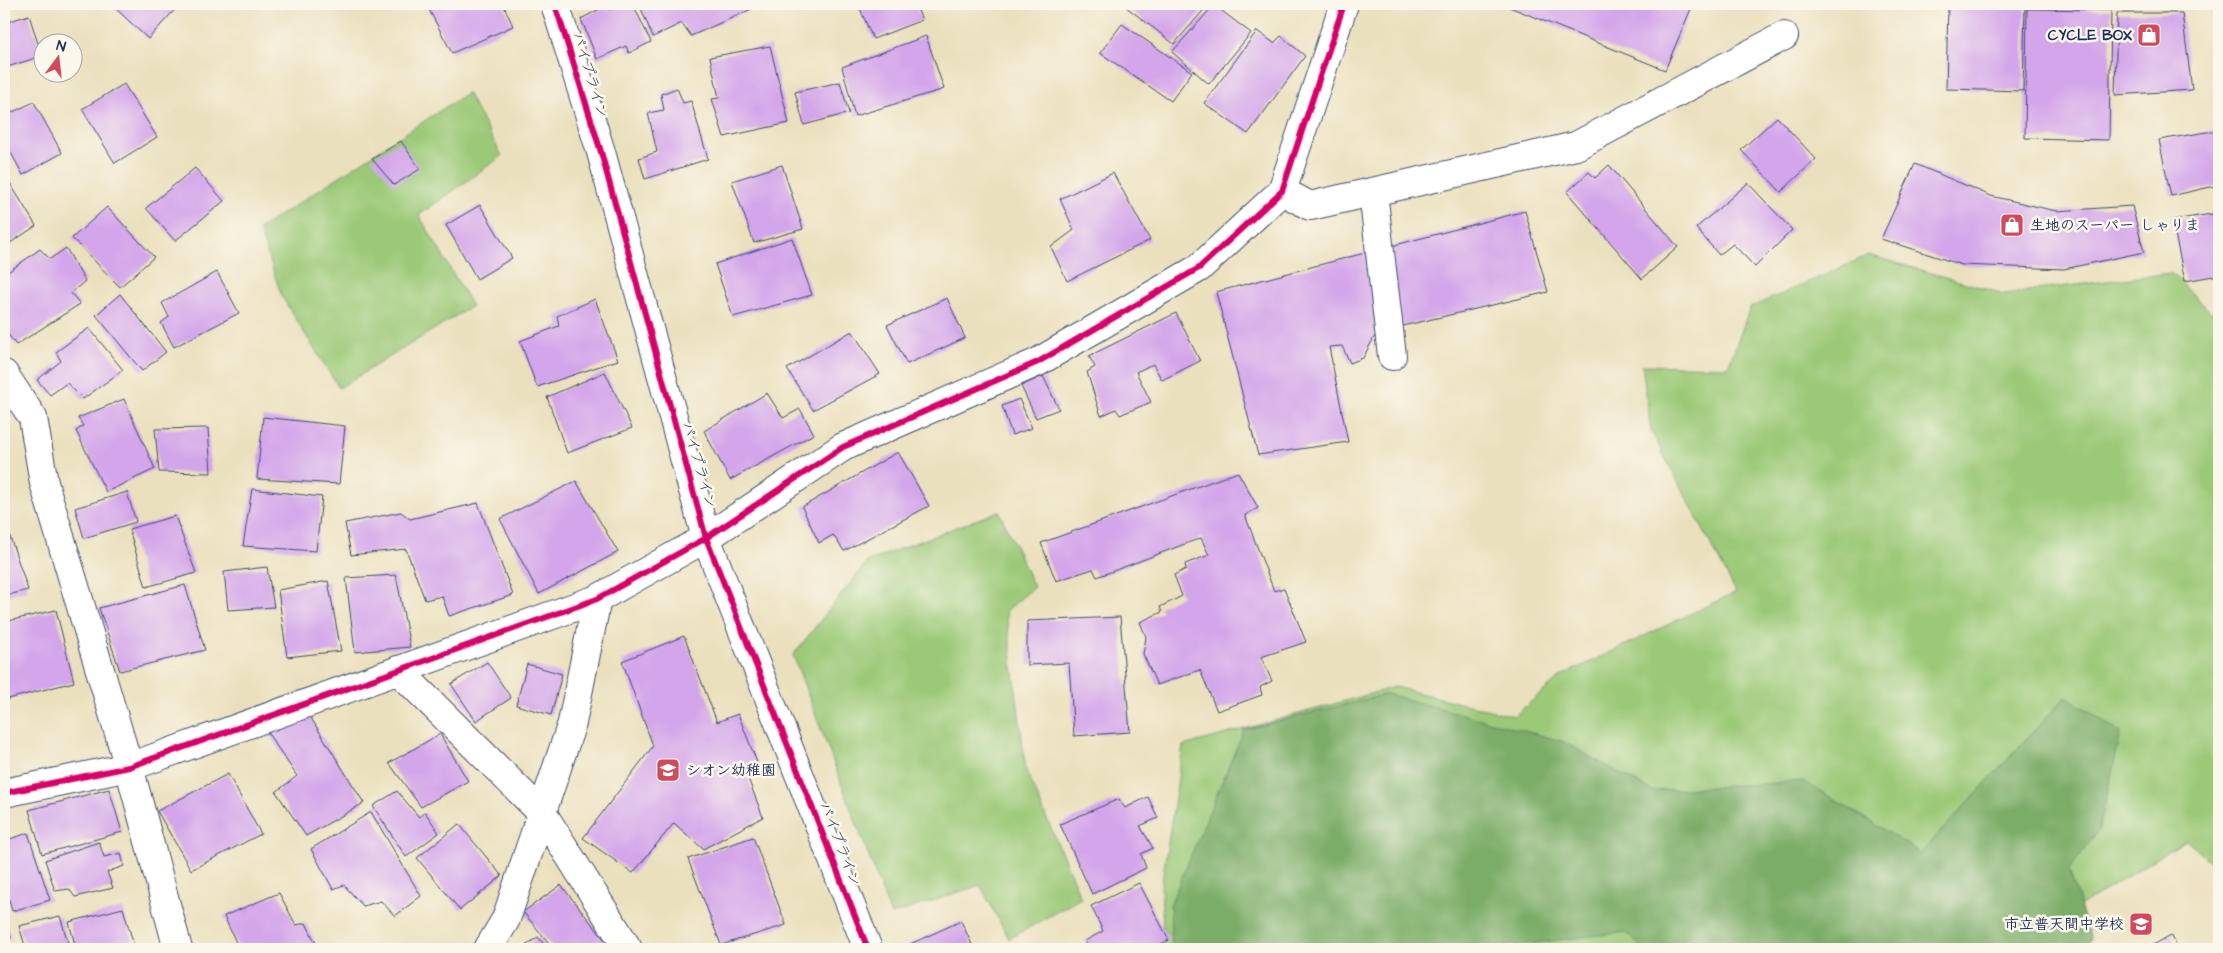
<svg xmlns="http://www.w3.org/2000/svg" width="2223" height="953" font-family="'Architects Daughter','Klee One',sans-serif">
<rect width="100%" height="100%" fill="#fbf7ec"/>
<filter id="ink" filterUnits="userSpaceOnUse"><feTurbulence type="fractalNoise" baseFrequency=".02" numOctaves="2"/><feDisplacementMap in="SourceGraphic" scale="10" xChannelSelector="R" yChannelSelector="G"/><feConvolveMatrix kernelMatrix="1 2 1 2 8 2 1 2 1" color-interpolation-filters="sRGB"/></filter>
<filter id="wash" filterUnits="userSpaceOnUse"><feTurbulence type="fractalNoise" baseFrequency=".0096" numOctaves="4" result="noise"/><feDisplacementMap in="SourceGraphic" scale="20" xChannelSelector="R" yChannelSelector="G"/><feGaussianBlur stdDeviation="1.12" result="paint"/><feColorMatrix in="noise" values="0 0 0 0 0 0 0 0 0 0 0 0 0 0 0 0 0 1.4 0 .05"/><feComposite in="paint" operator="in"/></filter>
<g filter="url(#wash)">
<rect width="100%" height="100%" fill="#ebe0bd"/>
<g fill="#9bc977" stroke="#5b7c6a">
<path d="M 467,93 L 502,156 L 419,215 L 472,306 L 339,388 L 282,297 L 259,229 Z"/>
<path d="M 1869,255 L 2004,294 L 2171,273 L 2219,320 L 2219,869 L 2186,840 L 2051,924 L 1776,937 L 1762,949 L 1164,949 L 1161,888 L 1183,746 L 1395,687 L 1514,716 L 1563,675 L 1736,592 L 1651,431 L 1642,365 L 1728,367 L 1750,308 Z"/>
<path d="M 999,511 L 1034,587 L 1006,611 L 1026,770 L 1081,898 L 1009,939 L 980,885 L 891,915 L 793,655 L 868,561 Z"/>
</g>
<path fill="#7cad68" stroke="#4c6e63" d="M 1387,694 L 1562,741 L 1652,791 L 1804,781 L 1921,853 L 2066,696 L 2121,733 L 2099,830 L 2069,870 L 2091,940 L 2076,949 L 1781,949 L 1755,944 L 1748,949 L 1643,949 L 1626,932 L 1482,949 L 1172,949 L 1170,905 L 1244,730 Z"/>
<g id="blocks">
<g fill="#d3a5ea">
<path d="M 111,4 L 180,4 L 148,39 Z"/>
<path d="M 426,4 L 503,4 L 513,26 L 452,53 Z"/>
<path d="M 623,4 L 633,4 L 651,42 L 629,53 L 626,46 L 597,59 L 581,19 L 607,5 L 609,10 Z"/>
<path d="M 639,4 L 754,4 L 756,7 L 691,36 L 682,23 L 653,37 Z"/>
<path d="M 858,4 L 915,4 L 922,20 L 873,39 Z"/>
<path d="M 1128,4 L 1207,4 L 1208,5 L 1174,44 L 1125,6 Z"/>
<path d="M 1502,4 L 1693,4 L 1665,70 Z"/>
<path d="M 1214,5 L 1251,33 L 1209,84 L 1172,52 Z"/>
<path d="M 1948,5 L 2025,7 L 2023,91 L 1946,89 Z"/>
<path d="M 2027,9 L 2111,10 L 2109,140 L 2025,138 Z"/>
<path d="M 2117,13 L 2182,13 L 2192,90 L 2115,95 Z"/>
<path d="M 29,15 L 42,56 L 4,68 L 4,23 Z"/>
<path d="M 1122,24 L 1192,72 L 1171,101 L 1100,53 Z"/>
<path d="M 1257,31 L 1274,43 L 1281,36 L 1305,56 L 1248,134 L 1204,103 Z"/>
<path d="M 926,36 L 944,89 L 855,116 L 842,67 Z"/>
<path d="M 770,46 L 789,123 L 724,137 L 712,99 L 719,98 L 710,57 Z"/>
<path d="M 840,82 L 849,113 L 804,125 L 795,92 Z"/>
<path d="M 124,84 L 157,137 L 115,163 L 82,109 Z"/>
<path d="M 677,88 L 683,103 L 691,101 L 708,159 L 645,179 L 639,158 L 657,152 L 648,113 L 664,110 L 661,94 Z"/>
<path d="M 34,102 L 62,153 L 23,175 L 4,140 L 4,116 Z"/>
<path d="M 1777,117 L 1816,159 L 1781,192 L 1741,150 Z"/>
<path d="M 2219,130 L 2219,185 L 2171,196 L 2159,140 Z"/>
<path d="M 401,141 L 420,169 L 394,185 L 372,159 Z"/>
<path d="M 1915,164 L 1991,196 L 2056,211 L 2132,206 L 2144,252 L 2064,269 L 1962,265 L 1881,239 Z"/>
<path d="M 782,165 L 803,229 L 754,243 L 732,181 Z"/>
<path d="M 1609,165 L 1678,247 L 1642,279 L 1567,192 L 1589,172 L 1595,178 Z"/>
<path d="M 195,168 L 224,201 L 175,241 L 146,208 Z"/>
<path d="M 4,173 L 36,226 L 4,247 Z"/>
<path d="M 1113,173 L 1150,240 L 1067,281 L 1051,247 L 1074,230 L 1060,199 Z"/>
<path d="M 1748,183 L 1792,230 L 1755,267 L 1733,244 L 1719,255 L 1696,228 Z"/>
<path d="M 480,205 L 512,258 L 477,279 L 446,225 Z"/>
<path d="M 107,207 L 154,257 L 120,287 L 72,238 Z"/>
<path d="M 1525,211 L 1548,292 L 1377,332 L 1363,358 L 1350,363 L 1342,346 L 1329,347 L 1348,442 L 1258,455 L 1216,292 Z"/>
<path d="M 2219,213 L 2219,275 L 2185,281 L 2172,220 Z"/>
<path d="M 792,238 L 812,295 L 733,317 L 715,264 Z"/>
<path d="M 66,248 L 85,281 L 71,293 L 80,304 L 16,345 L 4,329 L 4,275 L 40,249 L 50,259 Z"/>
<path d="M 217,272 L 239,313 L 174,347 L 161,323 L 169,317 L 162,303 Z"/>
<path d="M 120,294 L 166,352 L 142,371 L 96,315 Z"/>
<path d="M 947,298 L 965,338 L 907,364 L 887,325 Z"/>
<path d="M 595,299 L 618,360 L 537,387 L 520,341 L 559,326 L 557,316 Z"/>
<path d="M 1176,313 L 1200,361 L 1162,380 L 1153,364 L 1136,372 L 1151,402 L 1120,415 L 1116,409 L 1101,416 L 1087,372 L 1095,367 L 1089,356 Z"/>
<path d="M 89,328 L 123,370 L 83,399 L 67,383 L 50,395 L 37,380 L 61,361 L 56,352 Z"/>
<path d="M 852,331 L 880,374 L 813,410 L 787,369 Z"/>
<path d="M 605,372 L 632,428 L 567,453 L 547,397 Z"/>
<path d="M 1043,376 L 1059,409 L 1036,418 L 1021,386 Z"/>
<path d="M 767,393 L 783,418 L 800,409 L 814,434 L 730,480 L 704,431 Z"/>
<path d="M 124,399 L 155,469 L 106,492 L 76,431 L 83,426 L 78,418 Z"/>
<path d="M 1019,399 L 1032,428 L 1012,435 L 1002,406 Z"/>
<path d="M 263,417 L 345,426 L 339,484 L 257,479 Z"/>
<path d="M 208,428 L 211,473 L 159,472 L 155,429 Z"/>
<path d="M 898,452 L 929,506 L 844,551 L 833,535 L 819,543 L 802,507 Z"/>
<path d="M 1238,472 L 1258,508 L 1245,515 L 1274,591 L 1284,588 L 1306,642 L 1261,657 L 1272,681 L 1260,687 L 1262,695 L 1217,711 L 1200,670 L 1157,685 L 1143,654 L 1146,637 L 1140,622 L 1162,612 L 1160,607 L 1182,596 L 1174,575 L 1186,569 L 1185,564 L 1209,555 L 1201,538 L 1097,577 L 1093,569 L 1056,581 L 1041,543 Z"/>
<path d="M 576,481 L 618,552 L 539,594 L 500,519 Z"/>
<path d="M 252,489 L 322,497 L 316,551 L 243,546 Z"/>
<path d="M 127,492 L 136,522 L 84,538 L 75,508 Z"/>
<path d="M 478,503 L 513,595 L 449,616 L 442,596 L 425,600 L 406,549 L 351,555 L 345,523 L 401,512 L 410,519 Z"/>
<path d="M 175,516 L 196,573 L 146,587 L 129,529 Z"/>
<path d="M 6,525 L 28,590 L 4,596 L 4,526 Z"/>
<path d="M 267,567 L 274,607 L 228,610 L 224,572 Z"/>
<path d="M 396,575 L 410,647 L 355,652 L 346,578 Z"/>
<path d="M 328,581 L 341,651 L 287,657 L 278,590 Z"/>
<path d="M 185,585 L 205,650 L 120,671 L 99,608 Z"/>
<path d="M 56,610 L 74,682 L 8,699 L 4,681 L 4,622 Z"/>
<path d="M 1120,617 L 1130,732 L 1074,736 L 1069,663 L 1027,665 L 1027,621 Z"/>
<path d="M 684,636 L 717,722 L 738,714 L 760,770 L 747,776 L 763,817 L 703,849 L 674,823 L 633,873 L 583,838 L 653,746 L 622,661 Z"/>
<path d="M 487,662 L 511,698 L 476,721 L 451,684 Z"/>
<path d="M 527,664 L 562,674 L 551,715 L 516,705 Z"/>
<path d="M 309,715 L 364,803 L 306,836 L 276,792 L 297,776 L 267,732 Z"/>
<path d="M 440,734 L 468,781 L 421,807 L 389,763 Z"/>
<path d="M 228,774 L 261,834 L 191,870 L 157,811 Z"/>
<path d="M 109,789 L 122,832 L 42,854 L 29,810 Z"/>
<path d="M 397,791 L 419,817 L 425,812 L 439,833 L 406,857 L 373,806 Z"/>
<path d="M 1148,797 L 1158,818 L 1140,826 L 1153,848 L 1141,854 L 1146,868 L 1092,894 L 1060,824 L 1119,799 L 1125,808 Z"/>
<path d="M 371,812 L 421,896 L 395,916 L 381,901 L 363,906 L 344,885 L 333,889 L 311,849 Z"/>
<path d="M 459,824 L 502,876 L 460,910 L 417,858 Z"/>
<path d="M 28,833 L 50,900 L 12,911 L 4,880 L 4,841 Z"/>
<path d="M 753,837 L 786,925 L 721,945 L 688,859 Z"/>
<path d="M 99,842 L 104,857 L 121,853 L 124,866 L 107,872 L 113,888 L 75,897 L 69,889 L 55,891 L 45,860 Z"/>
<path d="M 1139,883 L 1169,940 L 1150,949 L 1089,949 L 1085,941 L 1103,931 L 1091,906 Z"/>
<path d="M 561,885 L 612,949 L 554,949 L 523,912 Z"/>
<path d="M 279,893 L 296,925 L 306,923 L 318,948 L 239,949 L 224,916 Z"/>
<path d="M 123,908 L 135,949 L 76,949 L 69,922 Z"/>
<path d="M 4,915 L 11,938 L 4,940 Z"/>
<path d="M 60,916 L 70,949 L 26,949 L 19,926 Z"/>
<path d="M 961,921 L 974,949 L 910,949 L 908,945 Z"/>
<path d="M 2171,935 L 2179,949 L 2146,949 Z"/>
<path d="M 538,937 L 548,949 L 521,949 Z"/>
</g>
</g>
</g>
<g filter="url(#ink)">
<use href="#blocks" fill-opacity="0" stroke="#3a4a6c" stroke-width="1"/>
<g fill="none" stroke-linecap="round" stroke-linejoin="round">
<g stroke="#3a4a6c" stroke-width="30">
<g id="minor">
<path d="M 555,4 L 601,152 L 706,538 L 868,949"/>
<path d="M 1282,191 L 1310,206 L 1576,146 L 1784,36"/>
<path d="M 1373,192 L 1392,356"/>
<path d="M 4,374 L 33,418 L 44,483 L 129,767 L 178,949"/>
<path d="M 398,670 L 543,814 L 628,949"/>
<path d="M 4,793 L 129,767 L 597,599 L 706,538 L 843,447 L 1038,362 L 1199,268 L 1282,191 L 1344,4"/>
<path d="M 488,949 L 506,919 L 572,723 L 597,599"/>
</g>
</g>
<use href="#minor" stroke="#fff" stroke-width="28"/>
<g stroke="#fbf7ec" stroke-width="9">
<g id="cycleway">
<path d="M 555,4 L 601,152 L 706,538 L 868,949"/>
<path d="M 4,793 L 129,767 L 597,599 L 706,538 L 843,447 L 1038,362 L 1199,268 L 1282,191 L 1344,4"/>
</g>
</g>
<use href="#cycleway" stroke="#d6006c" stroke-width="6"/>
</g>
</g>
<defs>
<g id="shop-square" transform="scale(1.25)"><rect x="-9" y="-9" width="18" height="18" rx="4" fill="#d1495b" stroke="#fbf7ec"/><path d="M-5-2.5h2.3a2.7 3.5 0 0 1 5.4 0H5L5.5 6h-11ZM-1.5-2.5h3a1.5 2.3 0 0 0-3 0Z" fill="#fff"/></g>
<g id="school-square" transform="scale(1.25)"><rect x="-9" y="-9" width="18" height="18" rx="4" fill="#d1495b" stroke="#fbf7ec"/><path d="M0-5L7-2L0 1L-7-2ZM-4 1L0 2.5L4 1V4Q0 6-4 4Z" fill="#fff"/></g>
</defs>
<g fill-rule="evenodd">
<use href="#shop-square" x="2149" y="35"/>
<use href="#shop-square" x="2012" y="225"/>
<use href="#school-square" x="668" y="770"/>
<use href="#school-square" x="2141" y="924"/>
</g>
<g text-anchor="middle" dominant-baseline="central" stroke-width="5" stroke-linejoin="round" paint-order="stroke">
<g font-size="15" font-weight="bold" fill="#1b2f5e" stroke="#fbf7ec" text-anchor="end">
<text x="2132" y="35">CYCLE BOX</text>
<text x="2030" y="225" text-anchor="start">生地のスーパー しゃりま</text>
<text x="686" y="770" text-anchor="start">シオン幼稚園</text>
<text x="2124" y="924">市立普天間中学校</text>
</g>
<g font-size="15" fill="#1b2f5e" stroke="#fbf7ec">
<text transform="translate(590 75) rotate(73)">パイプライン</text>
<text transform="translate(699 465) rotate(74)">パイプライン</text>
<text transform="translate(840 844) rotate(69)">パイプライン</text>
</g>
</g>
<rect width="2223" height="953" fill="none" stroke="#fbf7ec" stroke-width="20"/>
<g transform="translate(58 58) rotate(15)"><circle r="24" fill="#fbf7ec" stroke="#a1a7b3"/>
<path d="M0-4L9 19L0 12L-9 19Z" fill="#d1495b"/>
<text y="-8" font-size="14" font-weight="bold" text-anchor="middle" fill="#1b2f5e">N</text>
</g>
</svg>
